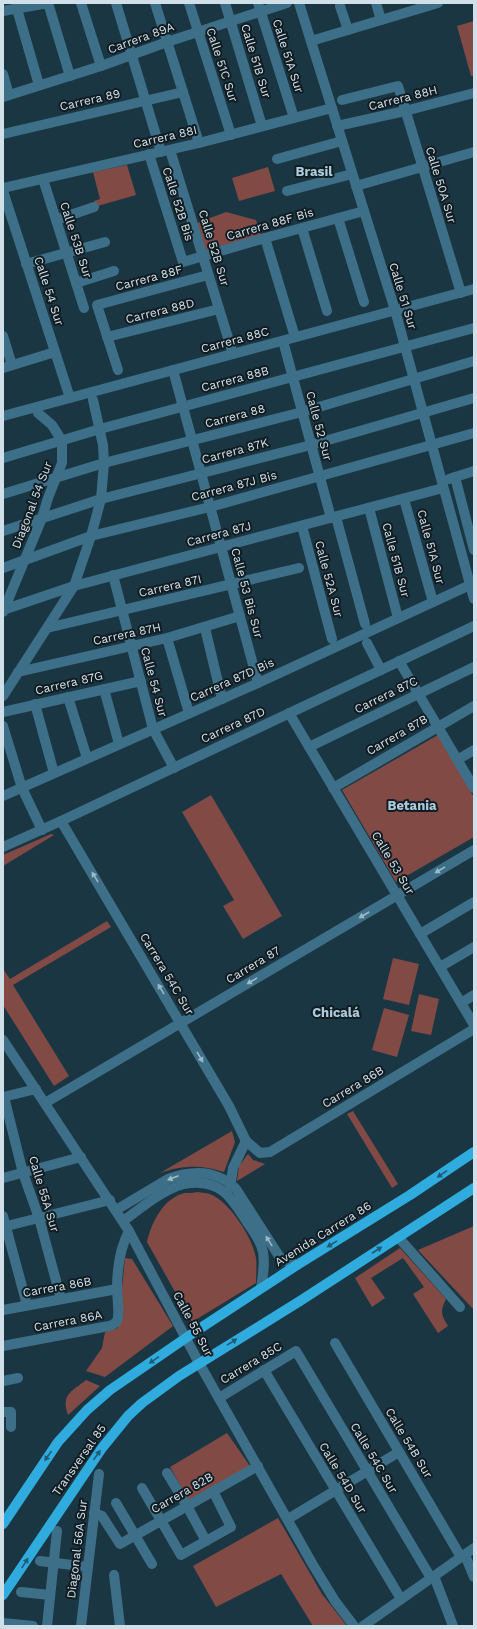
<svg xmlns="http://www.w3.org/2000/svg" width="477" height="1629" font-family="'Work Sans',sans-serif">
<rect width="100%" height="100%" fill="#1b3643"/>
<g fill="#824a45">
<path d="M 474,21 L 474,76 L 471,76 L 457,26 Z"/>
<path d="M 127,165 L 136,195 L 94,207 L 94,201 L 100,199 L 93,172 Z"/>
<path d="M 268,167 L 275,191 L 239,201 L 232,178 Z"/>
<path d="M 226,212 L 256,220 L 261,235 L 205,251 L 197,223 Z"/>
<path d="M 438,735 L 474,797 L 474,837 L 396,882 L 342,790 Z"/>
<path d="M 211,795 L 282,916 L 243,939 L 223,906 L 234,900 L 182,812 Z"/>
<path d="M 51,834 L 54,835 L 3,866 L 3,855 Z"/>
<path d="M 107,921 L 111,927 L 13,985 L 69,1076 L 54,1086 L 3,1005 L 3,969 L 10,979 Z"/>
<path d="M 393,958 L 419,964 L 409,1005 L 383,999 Z"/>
<path d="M 419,994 L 439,999 L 431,1035 L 411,1031 Z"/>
<path d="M 384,1008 L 409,1015 L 397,1057 L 372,1050 Z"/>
<path d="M 353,1111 L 398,1184 L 392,1188 L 347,1114 Z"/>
<path d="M 232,1131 L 235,1142 L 224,1172 C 201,1165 184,1165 160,1173 Z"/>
<path d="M 248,1154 L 253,1160 L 265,1164 L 237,1181 L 239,1166 Z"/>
<path d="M 198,1192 C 202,1193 207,1193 210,1194 C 229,1201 253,1238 256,1258 C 257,1266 256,1275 256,1283 L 192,1322 L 147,1242 C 151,1223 164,1197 185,1193 C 189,1193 194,1193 198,1192 Z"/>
<path d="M 474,1226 L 474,1310 L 418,1250 Z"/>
<path d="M 400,1248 L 446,1299 C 440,1311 441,1315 448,1326 L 438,1333 L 413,1294 L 424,1287 L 403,1258 L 371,1278 L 385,1298 L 372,1307 L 355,1278 Z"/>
<path d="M 125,1258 L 132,1259 L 173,1326 L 105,1377 L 86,1371 L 102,1348 L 105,1332 L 118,1328 Z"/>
<path d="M 86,1380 L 100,1386 L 68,1415 C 61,1394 71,1392 86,1380 Z"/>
<path d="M 227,1433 L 250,1466 L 189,1501 L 170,1467 Z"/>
<path d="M 278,1518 L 322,1594 L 347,1626 L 313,1626 L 281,1574 L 216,1607 L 193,1566 Z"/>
</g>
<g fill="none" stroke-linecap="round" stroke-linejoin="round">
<g stroke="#3d7088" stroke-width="10">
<path d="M 48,3 L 70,76"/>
<path d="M 81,3 L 101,66"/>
<path d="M 116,3 L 161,152"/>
<path d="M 155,3 L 199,143"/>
<path d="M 189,3 L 231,135"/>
<path d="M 225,3 L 262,126"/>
<path d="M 258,3 L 294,118"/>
<path d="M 299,3 L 395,310 L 474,599"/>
<path d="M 376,3 L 381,20"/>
<path d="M 340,6 L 348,30"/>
<path d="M 17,9 L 39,85"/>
<path d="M 3,11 L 48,3"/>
<path d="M 311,41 L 438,3"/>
<path d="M 3,74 L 9,95"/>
<path d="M 3,97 L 101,66 L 167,42 L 287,3"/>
<path d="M 342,100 L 398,86 L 461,293"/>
<path d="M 337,126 L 405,111 L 474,93"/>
<path d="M 3,134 L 183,92"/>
<path d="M 170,150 L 233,354"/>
<path d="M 149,154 L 183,262 L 265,238 L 364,211"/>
<path d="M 277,159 L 342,141"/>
<path d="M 43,179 L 84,308"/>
<path d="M 356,186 L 474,152"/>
<path d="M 3,188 L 199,143 L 332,108"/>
<path d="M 3,191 L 70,398"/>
<path d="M 287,191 L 352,174"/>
<path d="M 338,218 L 364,302"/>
<path d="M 56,220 L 94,207"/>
<path d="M 302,228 L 327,311"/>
<path d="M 265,238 L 295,337"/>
<path d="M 26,264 L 105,242"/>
<path d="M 76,283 L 114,271"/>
<path d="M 3,336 L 12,365"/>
<path d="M 107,337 L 219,309"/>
<path d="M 283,341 L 331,518"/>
<path d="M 3,368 L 55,352"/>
<path d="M 118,370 L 97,305 L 208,275"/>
<path d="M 173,370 L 258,683"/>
<path d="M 3,416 L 474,289"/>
<path d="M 3,458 L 100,429 L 474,328"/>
<path d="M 455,477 L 474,550"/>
<path d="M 449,479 L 474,471"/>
<path d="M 3,494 L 104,463 L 302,412 L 474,361"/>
<path d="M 404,499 L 433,602"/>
<path d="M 369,508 L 398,618"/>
<path d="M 336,517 L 365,624"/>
<path d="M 302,526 L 332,639"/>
<path d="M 3,531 L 101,499 L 311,445 L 474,398"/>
<path d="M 3,568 L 91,536 L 210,507 L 474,433"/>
<path d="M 113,575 L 153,729 L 174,768"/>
<path d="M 3,610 L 74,586 L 443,488"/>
<path d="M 3,612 L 42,518 L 48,498 L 62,463 L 62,441 L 52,425 L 38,413"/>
<path d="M 47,628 L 299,568"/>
<path d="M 205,628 L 222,699"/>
<path d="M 167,638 L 189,713"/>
<path d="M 367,643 L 381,670"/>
<path d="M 399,661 L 474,788"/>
<path d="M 18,672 L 167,638 L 240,616"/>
<path d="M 104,689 L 119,744"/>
<path d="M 3,696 L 74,586 L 91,536 L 101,499 L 104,463 L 103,445 L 93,400"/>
<path d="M 68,697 L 87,758"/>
<path d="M 35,704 L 54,773"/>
<path d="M 3,712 L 141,681"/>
<path d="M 289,713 L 474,1025"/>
<path d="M 3,726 L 22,788 L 42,830"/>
<path d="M 309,747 L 474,667"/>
<path d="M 457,760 L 474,750"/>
<path d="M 333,788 L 474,706"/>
<path d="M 3,796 L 258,683 L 470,585"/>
<path d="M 61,821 L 229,1106 L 246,1141"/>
<path d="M 3,847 L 61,821 L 474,626"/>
<path d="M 420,934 L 474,902"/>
<path d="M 440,967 L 474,947"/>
<path d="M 461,1003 L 474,995"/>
<path d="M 3,1040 L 129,1231 L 199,1363 L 313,1565 L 335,1601 L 354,1626"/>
<path d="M 3,1097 L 36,1089"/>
<path d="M 4,1097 L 23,1173 L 39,1218 L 61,1299"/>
<path d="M 45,1103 L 474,850"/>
<path d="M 246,1141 L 260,1153 L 270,1152 L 474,1029"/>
<path d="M 3,1178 L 81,1157"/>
<path d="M 230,1188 L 233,1168 L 246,1141"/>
<path d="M 116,1210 L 168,1179 C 192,1170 216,1169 236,1189 L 279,1256 L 286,1261 L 297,1265"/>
<path d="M 3,1216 L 27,1305"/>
<path d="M 123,1221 C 141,1208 169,1184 191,1183 C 223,1181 232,1199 247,1222 C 253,1231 261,1241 263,1252 C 265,1264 263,1276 261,1288"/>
<path d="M 3,1227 L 110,1200"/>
<path d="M 398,1237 L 460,1307"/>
<path d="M 3,1310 L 117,1289"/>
<path d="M 335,1343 L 461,1557"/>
<path d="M 3,1346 L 109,1326 C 113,1325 115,1324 117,1321 C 120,1314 117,1297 117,1289 C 117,1269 119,1250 129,1231"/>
<path d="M 264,1370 L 401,1599"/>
<path d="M 3,1381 L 18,1378"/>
<path d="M 219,1398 L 296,1351 L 431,1578"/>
<path d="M 3,1412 L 11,1412 L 11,1427"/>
<path d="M 167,1473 L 187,1506 L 206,1541"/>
<path d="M 142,1488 L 181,1555 L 231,1527 L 213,1491"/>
<path d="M 116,1503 L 152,1564"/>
<path d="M 94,1513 L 102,1516 L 120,1544 L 258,1466"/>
<path d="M 288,1519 L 399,1452"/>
<path d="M 465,1555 L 474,1577"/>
<path d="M 40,1561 L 88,1567"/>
<path d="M 114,1575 L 120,1626"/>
<path d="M 434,1576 L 453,1626"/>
<path d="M 21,1592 L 50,1595"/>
<path d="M 3,1623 L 33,1626"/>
<path d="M 47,1626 L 57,1531"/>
<path d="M 81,1626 L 99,1474"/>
<path d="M 363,1626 L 474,1548"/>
</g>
<g stroke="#2fabdd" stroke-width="10">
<path d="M 3,1524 L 58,1442 L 87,1410 L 110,1390 L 196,1331 L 297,1265 L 410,1195 L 474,1152"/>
<path d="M 3,1595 L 102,1448 L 128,1416 L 142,1403 L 179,1376 L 300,1301 L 474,1188"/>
</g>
</g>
<defs><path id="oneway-solid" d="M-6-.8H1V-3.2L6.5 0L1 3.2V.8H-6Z"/></defs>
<g fill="#9db9c6">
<use href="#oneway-solid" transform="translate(440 870) rotate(149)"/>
<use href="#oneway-solid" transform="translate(95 877) rotate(-121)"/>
<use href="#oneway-solid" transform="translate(364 915) rotate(150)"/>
<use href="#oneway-solid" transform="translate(252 981) rotate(149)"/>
<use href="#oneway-solid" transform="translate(161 989) rotate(-121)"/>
<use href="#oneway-solid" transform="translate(200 1057) rotate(60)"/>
<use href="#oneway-solid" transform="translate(173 1178) rotate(159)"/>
<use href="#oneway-solid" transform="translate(269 1241) rotate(-122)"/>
</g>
<g fill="#1e5c76">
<use href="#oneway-solid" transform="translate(442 1174) rotate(146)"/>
<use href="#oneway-solid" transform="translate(332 1244) rotate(148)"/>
<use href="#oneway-solid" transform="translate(377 1250) rotate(-33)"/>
<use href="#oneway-solid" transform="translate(232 1342) rotate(-32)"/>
<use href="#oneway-solid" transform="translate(154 1360) rotate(145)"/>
<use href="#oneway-solid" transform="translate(97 1455) rotate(-54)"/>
<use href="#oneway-solid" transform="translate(48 1456) rotate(125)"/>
<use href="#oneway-solid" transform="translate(25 1563) rotate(-57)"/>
</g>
<g text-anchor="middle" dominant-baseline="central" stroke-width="4" stroke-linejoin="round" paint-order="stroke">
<g font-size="12" fill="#d1e0e8" stroke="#111c22">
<text transform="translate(141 38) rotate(-20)">Carrera 89A</text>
<text transform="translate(288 56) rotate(72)">Calle 51A Sur</text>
<text transform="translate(256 61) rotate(73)">Calle 51B Sur</text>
<text transform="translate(222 65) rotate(72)">Calle 51C Sur</text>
<text transform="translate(403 98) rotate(-14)">Carrera 88H</text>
<text transform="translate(90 100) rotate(-13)">Carrera 89</text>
<text transform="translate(165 137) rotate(-13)">Carrera 88I</text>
<text transform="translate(441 185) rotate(73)">Calle 50A Sur</text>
<text transform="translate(178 204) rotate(72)">Calle 52B Bis</text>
<text transform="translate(270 224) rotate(-16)">Carrera 88F Bis</text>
<text transform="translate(76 240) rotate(72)">Calle 53B Sur</text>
<text transform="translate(214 248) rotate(73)">Calle 52B Sur</text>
<text transform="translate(149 278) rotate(-15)">Carrera 88F</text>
<text transform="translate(49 291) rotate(72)">Calle 54 Sur</text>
<text transform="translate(403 296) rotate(73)">Calle 51 Sur</text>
<text transform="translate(160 311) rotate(-14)">Carrera 88D</text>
<text transform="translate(235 340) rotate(-15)">Carrera 88C</text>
<text transform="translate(235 379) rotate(-15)">Carrera 88B</text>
<text transform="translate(235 416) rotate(-15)">Carrera 88</text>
<text transform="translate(319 426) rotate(75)">Calle 52 Sur</text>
<text transform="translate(235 451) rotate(-15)">Carrera 87K</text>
<text transform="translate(234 486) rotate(-15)">Carrera 87J Bis</text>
<text transform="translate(32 505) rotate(-69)">Diagonal 54 Sur</text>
<text transform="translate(219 534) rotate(-15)">Carrera 87J</text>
<text transform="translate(431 547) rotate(75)">Calle 51A Sur</text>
<text transform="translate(396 560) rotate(75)">Calle 51B Sur</text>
<text transform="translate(329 579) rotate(75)">Calle 52A Sur</text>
<text transform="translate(170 586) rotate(-13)">Carrera 87I</text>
<text transform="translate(247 593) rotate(75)">Calle 53 Bis Sur</text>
<text transform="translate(127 634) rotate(-12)">Carrera 87H</text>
<text transform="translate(232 680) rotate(-24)">Carrera 87D Bis</text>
<text transform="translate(154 682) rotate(75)">Calle 54 Sur</text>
<text transform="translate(69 683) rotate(-13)">Carrera 87G</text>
<text transform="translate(386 695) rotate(-26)">Carrera 87C</text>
<text transform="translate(233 725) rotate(-25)">Carrera 87D</text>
<text transform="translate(397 735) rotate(-30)">Carrera 87B</text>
<text transform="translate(393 863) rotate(59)">Calle 53 Sur</text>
<text transform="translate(253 965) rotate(-31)">Carrera 87</text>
<text transform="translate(167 974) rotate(59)">Carrera 54C Sur</text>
<text transform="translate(353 1087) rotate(-31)">Carrera 86B</text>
<text transform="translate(44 1194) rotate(73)">Calle 55A Sur</text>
<text transform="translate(323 1234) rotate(-32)">Avenida Carrera 86</text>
<text transform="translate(57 1287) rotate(-10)">Carrera 86B</text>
<text transform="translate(68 1321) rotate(-11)">Carrera 86A</text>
<text transform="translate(193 1324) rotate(62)">Calle 55 Sur</text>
<text transform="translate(251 1363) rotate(-31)">Carrera 85C</text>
<text transform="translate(409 1443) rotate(59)">Calle 54B Sur</text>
<text transform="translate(374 1458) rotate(59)">Calle 54C Sur</text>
<text transform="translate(79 1460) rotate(-55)">Transversal 85</text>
<text transform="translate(343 1478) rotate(59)">Calle 54D Sur</text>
<text transform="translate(182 1493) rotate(-30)">Carrera 82B</text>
<text transform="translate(77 1549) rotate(-83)">Diagonal 56A Sur</text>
</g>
<g font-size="13" font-weight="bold" fill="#abcada" stroke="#111c22">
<text x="314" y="171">Brasil</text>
<text x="412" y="805">Betania</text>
<text x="336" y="1012">Chicalá</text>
</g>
</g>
<rect width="477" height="1629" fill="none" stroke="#d1e0e8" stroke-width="8"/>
</svg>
